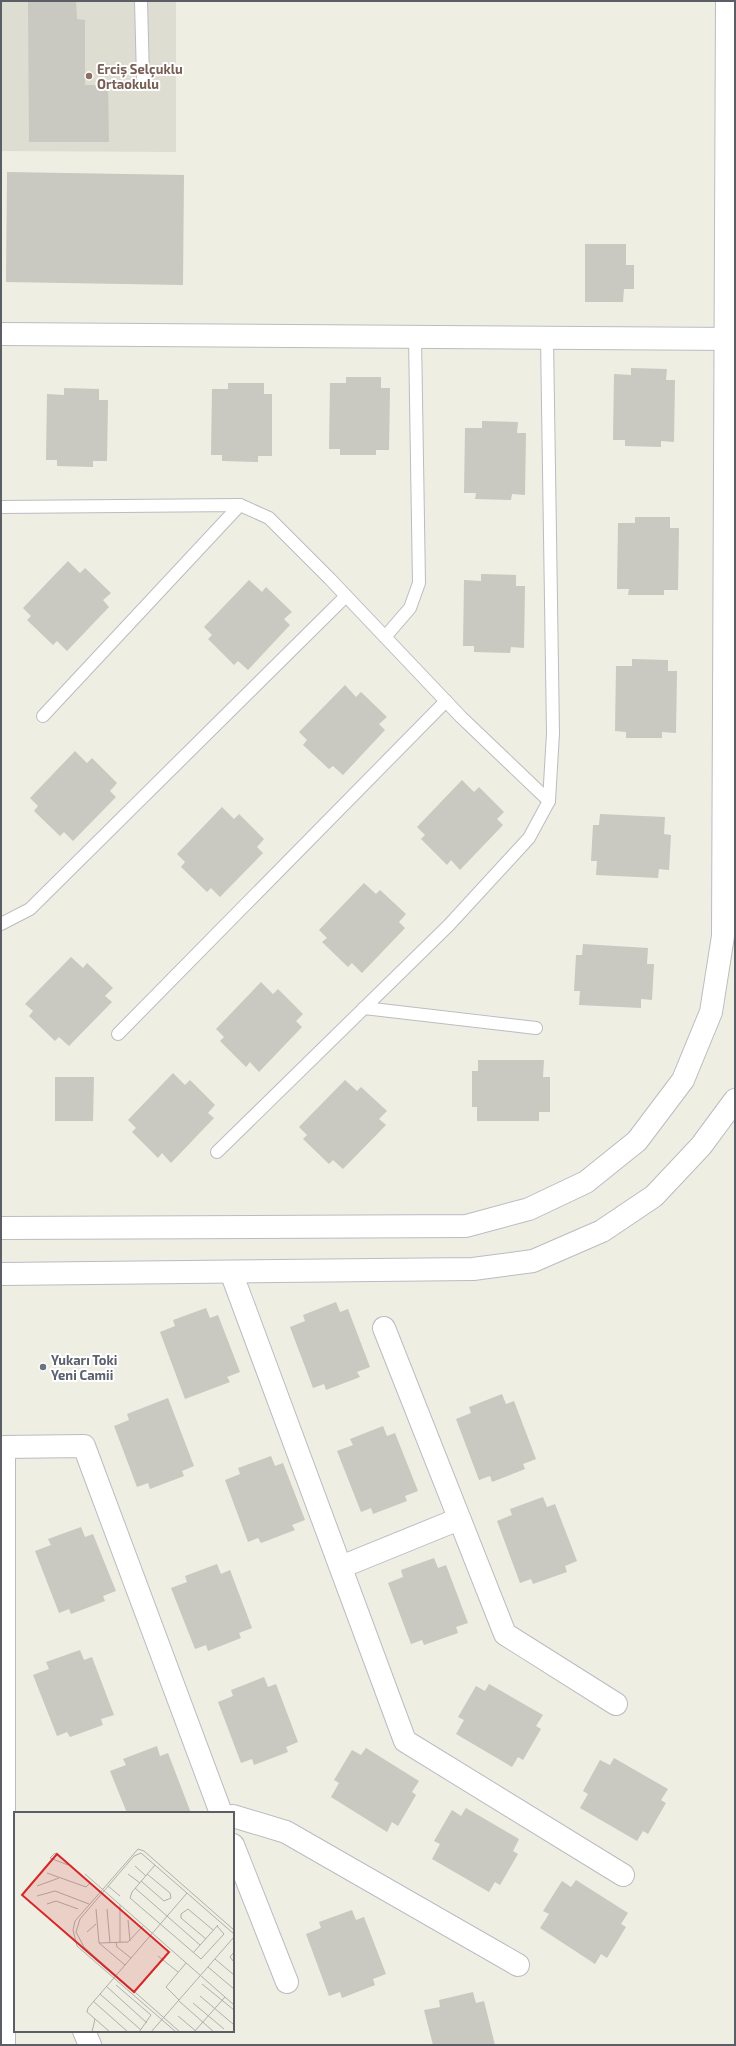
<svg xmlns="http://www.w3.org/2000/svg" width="736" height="2046" font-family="'Exo 2',sans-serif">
<rect width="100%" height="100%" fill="#eeeee3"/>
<path fill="#deddd1" d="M 1,1 L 176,1 L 176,152 L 1,151 Z"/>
<g fill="#c9c8c1">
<path d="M 28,1 L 76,1 L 77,19 L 85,20 L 85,85 L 108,85 L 109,142 L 29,142 Z"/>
<path d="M 7,172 L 184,175 L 183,285 L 6,282 Z"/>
<path d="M 585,244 L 626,244 L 626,265 L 634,265 L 634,289 L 624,289 L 623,302 L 585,302 Z"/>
<path d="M 631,368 L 667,369 L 666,380 L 675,380 L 674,442 L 661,441 L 661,447 L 625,446 L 625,440 L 613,440 L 614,374 L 631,375 Z"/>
<path d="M 346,377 L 381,377 L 381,388 L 390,388 L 389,450 L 376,450 L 376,455 L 340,455 L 340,449 L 329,449 L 330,383 L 346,383 Z"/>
<path d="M 228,383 L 264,383 L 264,394 L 272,394 L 272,456 L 258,456 L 258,462 L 222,461 L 222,455 L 211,455 L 212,389 L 228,389 Z"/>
<path d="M 64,388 L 99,389 L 99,400 L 108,400 L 107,461 L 93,461 L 93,467 L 57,466 L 57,460 L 46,460 L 47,394 L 64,395 Z"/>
<path d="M 482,421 L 518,422 L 517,433 L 526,433 L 525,495 L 512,494 L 511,500 L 475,499 L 476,493 L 464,493 L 465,428 L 482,428 Z"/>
<path d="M 635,517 L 670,517 L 670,528 L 679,528 L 678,590 L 664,590 L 664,595 L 628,595 L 629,589 L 617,589 L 618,523 L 635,523 Z"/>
<path d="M 68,561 L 80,573 L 85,568 L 111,593 L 103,600 L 109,607 L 67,651 L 57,641 L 53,645 L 27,620 L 31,616 L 23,608 Z"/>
<path d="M 481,574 L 516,575 L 516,586 L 525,586 L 524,648 L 511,647 L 510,653 L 474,652 L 474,646 L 463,646 L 464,580 L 481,581 Z"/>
<path d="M 249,580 L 262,592 L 266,587 L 292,612 L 284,619 L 290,625 L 248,670 L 238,661 L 234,665 L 208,639 L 212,635 L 204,627 Z"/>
<path d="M 632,659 L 668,660 L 668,671 L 677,671 L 676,733 L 662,732 L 662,738 L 626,738 L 626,732 L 615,731 L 616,666 L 632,666 Z"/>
<path d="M 345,685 L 356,697 L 361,692 L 387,717 L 379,724 L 385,730 L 343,775 L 333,766 L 329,769 L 303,745 L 307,740 L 299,732 Z"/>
<path d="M 75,751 L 87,763 L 92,758 L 117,783 L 110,791 L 116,797 L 73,841 L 64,832 L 60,836 L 34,811 L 38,806 L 30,798 Z"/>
<path d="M 462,780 L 474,792 L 479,787 L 504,812 L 497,819 L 503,825 L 460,870 L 451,860 L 447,865 L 421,839 L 425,835 L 417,827 Z"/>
<path d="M 222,807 L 234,819 L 239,814 L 264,839 L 257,847 L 263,853 L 220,897 L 211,888 L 207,892 L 181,867 L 185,862 L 177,854 Z"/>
<path d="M 600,814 L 665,817 L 664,834 L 671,835 L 669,870 L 659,869 L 658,878 L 596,875 L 597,861 L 591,861 L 593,825 L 599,825 Z"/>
<path d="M 364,883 L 376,894 L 380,890 L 406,914 L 399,922 L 405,928 L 362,973 L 352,963 L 348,967 L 322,942 L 327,938 L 319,930 Z"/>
<path d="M 583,944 L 648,948 L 647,964 L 654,964 L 652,1000 L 641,999 L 641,1008 L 579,1005 L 580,991 L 574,991 L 576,955 L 582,955 Z"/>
<path d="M 71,957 L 83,968 L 87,963 L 113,988 L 105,996 L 112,1002 L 69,1046 L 59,1037 L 55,1041 L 29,1016 L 33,1011 L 25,1004 Z"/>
<path d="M 261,982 L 273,994 L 278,989 L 303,1014 L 296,1021 L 302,1027 L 259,1072 L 250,1062 L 246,1067 L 220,1041 L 224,1037 L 216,1029 Z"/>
<path d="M 478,1060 L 544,1060 L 543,1077 L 550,1077 L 550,1112 L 539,1112 L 539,1121 L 477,1121 L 477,1107 L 472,1107 L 472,1071 L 478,1071 Z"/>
<path d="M 173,1073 L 185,1085 L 190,1080 L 215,1105 L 208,1113 L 214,1118 L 171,1163 L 162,1153 L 158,1158 L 132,1132 L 136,1128 L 128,1120 Z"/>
<path d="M 55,1077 L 94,1077 L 93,1121 L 55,1121 Z"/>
<path d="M 345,1080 L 357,1091 L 361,1087 L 387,1111 L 379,1119 L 386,1125 L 343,1169 L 333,1160 L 329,1164 L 303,1139 L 307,1135 L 299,1127 Z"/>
<path d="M 336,1302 L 340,1312 L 348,1309 L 370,1367 L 357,1372 L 360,1377 L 326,1390 L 324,1384 L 313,1388 L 290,1327 L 305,1321 L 303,1315 Z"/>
<path d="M 206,1308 L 210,1318 L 218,1315 L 240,1372 L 227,1377 L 230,1382 L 185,1399 L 160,1332 L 175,1326 L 173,1320 Z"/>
<path d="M 502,1394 L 506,1404 L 514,1401 L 536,1459 L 523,1464 L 525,1469 L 492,1482 L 490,1476 L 479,1480 L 456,1419 L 471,1413 L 469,1407 Z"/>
<path d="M 168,1398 L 194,1466 L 182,1471 L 184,1476 L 150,1489 L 148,1483 L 137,1487 L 114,1426 L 129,1420 L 127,1414 Z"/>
<path d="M 383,1426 L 387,1436 L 395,1433 L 418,1491 L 405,1496 L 407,1501 L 373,1514 L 371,1508 L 361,1512 L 337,1451 L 353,1445 L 350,1439 Z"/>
<path d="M 271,1456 L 275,1466 L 283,1463 L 305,1520 L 292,1525 L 295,1530 L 261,1543 L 258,1538 L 248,1542 L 225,1480 L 240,1474 L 238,1468 Z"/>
<path d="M 543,1497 L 547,1507 L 555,1504 L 577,1561 L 565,1566 L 567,1572 L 533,1584 L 531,1579 L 520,1583 L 497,1521 L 512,1515 L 510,1509 Z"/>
<path d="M 81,1527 L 85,1537 L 93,1534 L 116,1591 L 103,1596 L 105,1601 L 71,1614 L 69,1609 L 59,1613 L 35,1551 L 51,1545 L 48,1539 Z"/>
<path d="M 434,1558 L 438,1568 L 446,1565 L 468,1623 L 456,1627 L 458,1633 L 424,1645 L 422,1640 L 411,1644 L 388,1583 L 403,1577 L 401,1570 Z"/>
<path d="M 217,1564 L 221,1574 L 230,1570 L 252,1628 L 239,1633 L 241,1638 L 208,1651 L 206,1645 L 195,1649 L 171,1588 L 187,1582 L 185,1576 Z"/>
<path d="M 80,1650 L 84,1660 L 92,1657 L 114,1715 L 101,1719 L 103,1725 L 70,1737 L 67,1732 L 57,1736 L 33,1675 L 49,1669 L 46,1662 Z"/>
<path d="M 264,1677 L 268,1687 L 276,1684 L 298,1742 L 286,1747 L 288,1752 L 254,1765 L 252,1759 L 241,1763 L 218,1702 L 233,1696 L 231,1690 Z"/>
<path d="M 489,1684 L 543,1715 L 536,1726 L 541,1729 L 523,1760 L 518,1757 L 512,1767 L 456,1734 L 464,1720 L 458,1717 L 476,1686 L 485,1691 Z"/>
<path d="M 157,1746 L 160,1756 L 168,1753 L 191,1813 L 127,1813 L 110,1771 L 126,1765 L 123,1759 Z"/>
<path d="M 366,1748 L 419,1781 L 412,1792 L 416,1795 L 398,1826 L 392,1822 L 387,1832 L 331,1797 L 339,1783 L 334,1780 L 352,1750 L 361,1755 Z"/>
<path d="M 614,1758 L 668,1789 L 661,1800 L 666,1803 L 648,1834 L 643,1831 L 637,1841 L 580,1808 L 588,1794 L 583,1791 L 600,1760 L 610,1765 Z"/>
<path d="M 466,1808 L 519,1839 L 513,1851 L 518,1854 L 500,1885 L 495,1882 L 489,1892 L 432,1859 L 440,1844 L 434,1841 L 452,1810 L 461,1816 Z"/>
<path d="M 576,1880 L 628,1913 L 621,1924 L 626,1927 L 607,1958 L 601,1954 L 595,1964 L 540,1928 L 549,1914 L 543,1911 L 562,1881 L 571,1887 Z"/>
<path d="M 352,1910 L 356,1920 L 364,1917 L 386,1974 L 373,1979 L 375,1985 L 342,1998 L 340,1992 L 329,1996 L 306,1934 L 321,1928 L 319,1922 Z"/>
<path d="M 473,1992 L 476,2003 L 484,2001 L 495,2045 L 433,2045 L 424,2010 L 440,2007 L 439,2000 Z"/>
</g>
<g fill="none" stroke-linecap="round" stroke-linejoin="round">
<g stroke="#bbbcc2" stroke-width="14">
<g id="service">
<path d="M 141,1 L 143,78"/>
<path d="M 1,507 L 240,505 L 269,518 L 330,579 L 461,717 L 549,801"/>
<path d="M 385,637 L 410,608 L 419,583 L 415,337"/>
<path d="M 43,716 L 240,505"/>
<path d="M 1,924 L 30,909 L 346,596"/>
<path d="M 364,1008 L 536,1028"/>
<path d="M 118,1034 L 446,701"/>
<path d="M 217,1152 L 449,925 L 529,838 L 549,801 L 553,733 L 547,338"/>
</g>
</g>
<g stroke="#bbbcc2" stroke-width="24">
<g id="minor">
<path d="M 1,334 L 735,339"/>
<path d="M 231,1272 L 405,1741 L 623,1875"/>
<path d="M 384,1328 L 505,1634 L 616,1704"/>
<path d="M 341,1567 L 459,1519"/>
<path d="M 233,1816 L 286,1832 L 518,1965"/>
<path d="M 233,1845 L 287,1982"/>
<path d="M 84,2031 L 90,2045"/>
<path d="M 4,2045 L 4,1447 L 84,1446 L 221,1813"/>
</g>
</g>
<g stroke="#bbbcc2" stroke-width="24">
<g id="tertiary">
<path d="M 1,1228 L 466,1226 L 529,1209 L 586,1182 L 637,1141 L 683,1080 L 711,1012 L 723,936 L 727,1"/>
<path d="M 1,1274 L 473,1269 L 533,1261 L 602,1231 L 654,1196 L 701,1146 L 735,1100"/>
</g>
</g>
<use href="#service" stroke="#fff" stroke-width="12"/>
<use href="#minor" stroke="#fff" stroke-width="22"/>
<use href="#tertiary" stroke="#fff" stroke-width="22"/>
</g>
<circle fill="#8d6e63" stroke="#fff" stroke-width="1.5" cx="89" cy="76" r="4"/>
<circle fill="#6b7280" stroke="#fff" stroke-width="1.5" cx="43" cy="1367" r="4"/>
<g text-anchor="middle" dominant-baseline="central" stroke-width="4" stroke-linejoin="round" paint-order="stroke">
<g font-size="13" font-weight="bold" fill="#785e54" stroke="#fff" text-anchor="start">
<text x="97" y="69">Erciş Selçuklu<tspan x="97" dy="15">Ortaokulu</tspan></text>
</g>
<g font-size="13" font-weight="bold" fill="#5b616d" stroke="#fff" text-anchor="start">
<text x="51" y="1360">Yukarı Toki<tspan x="51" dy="15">Yeni Camii</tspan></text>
</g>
</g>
<g transform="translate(14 1812)">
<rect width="220" height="220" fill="#eeeee3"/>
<path fill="none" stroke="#afb0ac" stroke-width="1" d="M 141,53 L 118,80 L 116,86 L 187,147 L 210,122 L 203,114M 121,54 L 132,64M 33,61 L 72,75 L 76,71 L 41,41 L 36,46 L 54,53M 71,62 L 220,193M 114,62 L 126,71M 127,69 L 150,89 L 157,86 L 156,81 L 133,62M 23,74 L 45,66M 94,74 L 106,84M 121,76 L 186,133M 23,84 L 41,79 L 75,92M 33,92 L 42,89 L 64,97M 106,93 L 106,130M 82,97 L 85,131 L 111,153M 93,97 L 96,131M 114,108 L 116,129M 73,120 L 82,112M 192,127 L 167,106 L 167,102 L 174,97 L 199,118M 102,130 L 103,135 L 117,146M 85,131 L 114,130 L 129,114M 220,140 L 216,145 L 220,150M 179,141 L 204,113M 144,144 L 164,160M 201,147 L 220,163M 194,155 L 220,177M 188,172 L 220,198M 102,173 L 137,203 L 125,220M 92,174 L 133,211M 86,182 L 127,218M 186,184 L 219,212M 165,188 L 152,175 L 172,151M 79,189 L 114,220M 165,189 L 200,220M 179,191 L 210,217M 164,204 L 183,220M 78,220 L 81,207M 96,220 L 73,200 L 74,196 L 173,81M 137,220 L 220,125M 162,220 L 63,134 L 59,118 L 61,109 L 124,37 L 130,39 L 220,118M 166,220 L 70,135 L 62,120 L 66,107 L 120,44 L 127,41 L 220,122M 180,220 L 211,185"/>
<path fill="#d62828" fill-opacity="0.15" stroke="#d62828" stroke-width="2" d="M 43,42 L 155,140 L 120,180 L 8,83 Z"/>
<rect width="220" height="220" fill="none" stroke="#5b5e64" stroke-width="2"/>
</g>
<rect width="736" height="2046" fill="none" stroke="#5b5e64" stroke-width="4"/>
</svg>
